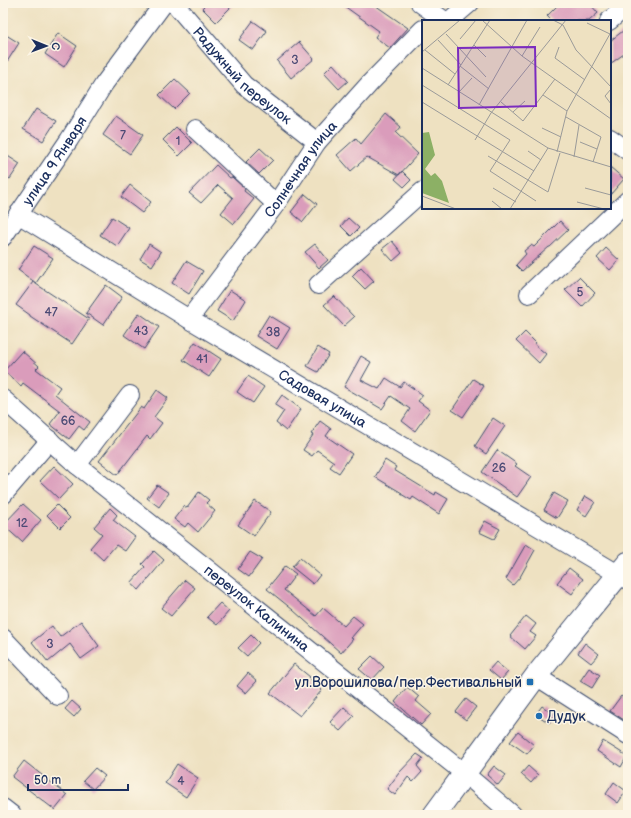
<svg xmlns="http://www.w3.org/2000/svg" width="631" height="818" font-family="'Balsamiq Sans',sans-serif">
<rect width="100%" height="100%" fill="#fcf5e5"/>
<filter id="ink" filterUnits="userSpaceOnUse"><feTurbulence type="fractalNoise" baseFrequency=".025" numOctaves="2"/><feDisplacementMap in="SourceGraphic" scale="8" xChannelSelector="R" yChannelSelector="G"/><feConvolveMatrix kernelMatrix="1 2 1 2 8 2 1 2 1" color-interpolation-filters="sRGB"/></filter>
<filter id="wash" filterUnits="userSpaceOnUse"><feTurbulence type="fractalNoise" baseFrequency=".012" numOctaves="4" result="noise"/><feDisplacementMap in="SourceGraphic" scale="16" xChannelSelector="R" yChannelSelector="G"/><feGaussianBlur stdDeviation="0.9" result="paint"/><feColorMatrix in="noise" values="0 0 0 0 0 0 0 0 0 0 0 0 0 0 0 0 0 1.4 0 .05"/><feComposite in="paint" operator="in"/></filter>
<g filter="url(#wash)">
<rect width="100%" height="100%" fill="#eee1c1"/>
<g id="blocks">
<g fill="#da9cbb">
<path d="M 207,3 L 235,3 L 216,22 L 202,8 Z"/>
<path d="M 340,3 L 372,3 L 408,28 L 390,48 L 375,37 L 379,31 Z"/>
<path d="M 560,3 L 589,3 L 598,13 L 589,21 L 552,21 L 547,16 Z"/>
<path d="M 253,21 L 267,31 L 253,50 L 239,40 Z"/>
<path d="M 628,27 L 628,51 L 610,64 L 610,41 Z"/>
<path d="M 3,33 L 19,43 L 3,68 Z"/>
<path d="M 58,33 L 77,46 L 64,67 L 45,54 Z"/>
<path d="M 299,42 L 314,59 L 291,78 L 277,61 Z"/>
<path d="M 333,64 L 348,81 L 339,89 L 324,73 Z"/>
<path d="M 175,79 L 190,93 L 174,109 L 159,95 Z"/>
<path d="M 36,109 L 56,121 L 43,141 L 23,129 Z"/>
<path d="M 386,114 L 401,127 L 396,133 L 418,154 L 399,175 L 367,157 L 351,171 L 337,155 L 356,138 L 361,144 Z"/>
<path d="M 116,116 L 143,135 L 130,154 L 103,135 Z"/>
<path d="M 176,127 L 192,143 L 179,156 L 163,140 Z"/>
<path d="M 260,148 L 273,160 L 259,174 L 246,162 Z"/>
<path d="M 3,153 L 20,164 L 10,179 L 3,174 Z"/>
<path d="M 216,165 L 230,178 L 232,177 L 245,189 L 244,191 L 254,199 L 234,224 L 221,213 L 233,198 L 218,185 L 201,203 L 189,193 Z"/>
<path d="M 610,167 L 624,179 L 610,195 Z"/>
<path d="M 402,171 L 411,180 L 404,187 L 395,179 Z"/>
<path d="M 130,185 L 151,202 L 142,213 L 121,197 Z"/>
<path d="M 305,194 L 317,204 L 303,222 L 291,212 Z"/>
<path d="M 112,217 L 129,228 L 117,246 L 100,235 Z"/>
<path d="M 348,218 L 359,228 L 351,236 L 341,226 Z"/>
<path d="M 560,221 L 568,230 L 550,247 L 549,247 L 522,271 L 516,265 L 526,254 L 524,251 L 531,245 L 534,247 Z"/>
<path d="M 392,241 L 402,253 L 393,261 L 382,249 Z"/>
<path d="M 149,244 L 161,252 L 152,266 L 140,259 Z"/>
<path d="M 315,244 L 328,260 L 319,268 L 305,252 Z"/>
<path d="M 34,246 L 53,258 L 36,283 L 18,270 Z"/>
<path d="M 606,248 L 619,260 L 610,270 L 597,258 Z"/>
<path d="M 186,261 L 203,271 L 189,294 L 172,283 Z"/>
<path d="M 361,267 L 374,281 L 365,289 L 352,276 Z"/>
<path d="M 579,277 L 595,293 L 582,307 L 565,290 Z"/>
<path d="M 33,282 L 89,319 L 72,344 L 30,316 L 30,315 L 16,305 Z"/>
<path d="M 106,285 L 122,297 L 103,325 L 86,313 Z"/>
<path d="M 230,290 L 246,300 L 233,321 L 217,311 Z"/>
<path d="M 334,296 L 354,317 L 344,326 L 324,305 Z"/>
<path d="M 139,313 L 159,327 L 144,349 L 124,335 Z"/>
<path d="M 269,315 L 290,328 L 277,349 L 256,336 Z"/>
<path d="M 525,332 L 536,343 L 534,344 L 546,354 L 539,363 L 516,341 Z"/>
<path d="M 195,342 L 221,359 L 209,377 L 183,360 Z"/>
<path d="M 318,347 L 329,354 L 318,372 L 307,366 Z"/>
<path d="M 22,351 L 39,366 L 36,369 L 60,387 L 55,394 L 90,422 L 84,430 L 79,426 L 69,439 L 50,424 L 60,411 L 23,383 L 21,386 L 4,371 Z"/>
<path d="M 361,356 L 371,362 L 361,380 L 379,389 L 386,378 L 400,387 L 404,382 L 423,395 L 418,401 L 430,410 L 415,431 L 402,421 L 410,409 L 391,396 L 382,409 L 344,387 Z"/>
<path d="M 248,376 L 264,387 L 253,403 L 237,392 Z"/>
<path d="M 473,379 L 484,386 L 463,417 L 452,410 Z"/>
<path d="M 157,390 L 168,398 L 154,417 L 162,423 L 150,439 L 147,436 L 117,475 L 99,461 L 141,407 L 144,409 Z"/>
<path d="M 282,395 L 301,409 L 286,431 L 276,423 L 284,411 L 275,405 Z"/>
<path d="M 493,418 L 505,426 L 486,454 L 475,446 Z"/>
<path d="M 320,421 L 331,429 L 326,436 L 352,454 L 339,473 L 330,467 L 334,462 L 317,450 L 312,456 L 303,450 L 313,435 L 311,434 Z"/>
<path d="M 497,450 L 517,464 L 515,466 L 531,477 L 517,497 L 482,472 Z"/>
<path d="M 385,460 L 396,467 L 394,470 L 435,495 L 436,492 L 448,499 L 439,514 L 413,497 L 411,500 L 401,494 L 402,493 L 375,477 Z"/>
<path d="M 54,466 L 73,484 L 59,499 L 40,481 Z"/>
<path d="M 157,485 L 169,493 L 159,507 L 147,498 Z"/>
<path d="M 199,492 L 209,500 L 206,503 L 215,511 L 198,532 L 188,523 L 185,527 L 174,519 L 184,506 L 187,508 Z"/>
<path d="M 554,493 L 568,501 L 557,518 L 544,510 Z"/>
<path d="M 585,496 L 595,502 L 586,516 L 577,510 Z"/>
<path d="M 255,501 L 271,512 L 254,536 L 238,525 Z"/>
<path d="M 23,504 L 41,520 L 22,542 L 3,525 Z"/>
<path d="M 57,505 L 70,518 L 60,528 L 47,515 Z"/>
<path d="M 110,508 L 117,515 L 113,520 L 135,537 L 125,551 L 116,545 L 103,560 L 90,548 L 102,534 L 94,527 Z"/>
<path d="M 485,521 L 500,529 L 494,539 L 479,532 Z"/>
<path d="M 526,544 L 535,550 L 520,577 L 513,585 L 506,579 Z"/>
<path d="M 154,551 L 164,560 L 139,590 L 131,583 L 145,567 L 142,564 Z"/>
<path d="M 250,552 L 262,559 L 249,577 L 238,569 Z"/>
<path d="M 300,558 L 320,575 L 313,584 L 292,567 Z"/>
<path d="M 285,566 L 296,574 L 284,590 L 316,616 L 323,608 L 344,626 L 353,616 L 363,624 L 351,638 L 353,639 L 341,653 L 293,610 L 267,589 Z"/>
<path d="M 569,568 L 583,579 L 572,594 L 557,583 Z"/>
<path d="M 185,580 L 195,588 L 171,616 L 161,608 Z"/>
<path d="M 220,603 L 229,611 L 217,625 L 207,617 Z"/>
<path d="M 526,616 L 536,624 L 530,632 L 536,636 L 525,649 L 510,636 Z"/>
<path d="M 81,621 L 99,646 L 81,659 L 70,644 L 48,662 L 32,642 L 52,626 L 60,637 Z"/>
<path d="M 251,635 L 259,643 L 247,656 L 238,648 Z"/>
<path d="M 585,643 L 599,654 L 591,663 L 578,653 Z"/>
<path d="M 372,656 L 384,667 L 372,680 L 359,669 Z"/>
<path d="M 496,662 L 508,672 L 501,680 L 489,670 Z"/>
<path d="M 294,664 L 310,677 L 309,678 L 322,690 L 300,716 L 270,693 Z"/>
<path d="M 589,668 L 600,675 L 592,688 L 580,681 Z"/>
<path d="M 248,673 L 257,681 L 246,693 L 237,686 Z"/>
<path d="M 407,687 L 419,697 L 416,701 L 431,714 L 421,725 L 395,702 Z"/>
<path d="M 621,696 L 628,701 L 628,715 L 624,720 L 610,711 Z"/>
<path d="M 466,699 L 476,707 L 466,720 L 456,712 Z"/>
<path d="M 72,701 L 81,709 L 74,717 L 65,709 Z"/>
<path d="M 542,706 L 555,715 L 549,723 L 536,714 Z"/>
<path d="M 344,707 L 354,716 L 340,731 L 330,722 Z"/>
<path d="M 518,732 L 534,745 L 527,754 L 510,742 Z"/>
<path d="M 603,741 L 627,756 L 621,767 L 597,751 Z"/>
<path d="M 417,754 L 423,758 L 417,766 L 422,772 L 413,782 L 408,777 L 395,795 L 387,789 L 399,773 Z"/>
<path d="M 24,761 L 67,795 L 55,810 L 12,777 Z"/>
<path d="M 177,764 L 198,778 L 186,797 L 165,783 Z"/>
<path d="M 494,766 L 506,775 L 498,785 L 487,775 Z"/>
<path d="M 528,766 L 538,775 L 531,783 L 521,774 Z"/>
<path d="M 95,768 L 105,776 L 93,789 L 83,781 Z"/>
<path d="M 614,782 L 626,791 L 618,803 L 606,794 Z"/>
</g>
</g>
</g>
<g filter="url(#ink)">
<use href="#blocks" fill-opacity="0" stroke="#3b4a6d" stroke-width="1"/>
<g fill="none" stroke-linecap="round" stroke-linejoin="round">
<g stroke="#3b4a6d" stroke-width="20">
<g id="minor">
<path id="s1" d="M 174,3 L 244,85 L 317,142"/>
<path d="M 420,3 L 445,21"/>
<path d="M 449,21 L 470,3"/>
<path d="M 609,21 L 628,5"/>
<path d="M 195,129 L 276,204"/>
<path d="M 610,138 L 628,151"/>
<path id="s2" d="M 18,214 L 189,319 L 628,580"/>
<path id="s3" d="M 3,237 L 69,140 L 104,84 L 164,3"/>
<path d="M 318,285 L 423,191"/>
<path d="M 529,294 L 628,200"/>
<path id="s4" d="M 189,319 L 276,204 L 317,142 L 371,82 L 423,29"/>
<path id="s5" d="M 3,399 L 77,465 L 464,773 L 513,815"/>
<path d="M 77,465 L 130,395"/>
<path d="M 3,495 L 50,440"/>
<path d="M 3,638 L 58,696"/>
<path d="M 536,676 L 628,735"/>
<path d="M 3,808 L 12,815"/>
</g>
</g>
<g stroke="#3b4a6d" stroke-width="24">
<path id="major" d="M 434,815 L 536,676 L 628,563"/>
</g>
<use href="#minor" stroke="#fff" stroke-width="18"/>
<use href="#major" stroke="#fff" stroke-width="22"/>
</g>
</g>
<g fill="#1f6fb2" stroke="#fcf5e5" stroke-width="1.5">
<rect x="526" y="678" width="8" height="8" rx="2"/>
<circle cx="539" cy="716" r="4"/>
</g>
<g text-anchor="middle" dominant-baseline="central" stroke-width="3" stroke-linejoin="round" paint-order="stroke">
<g font-size="12" fill="#4b4a75">
<text x="295" y="60">3</text>
<text x="123" y="135">7</text>
<text x="178" y="141">1</text>
<text x="580" y="292">5</text>
<text x="51" y="312">47</text>
<text x="141" y="331">43</text>
<text x="273" y="332">38</text>
<text x="202" y="359">41</text>
<text x="68" y="421">66</text>
<text x="499" y="468">26</text>
<text x="22" y="523">12</text>
<text x="50" y="644">3</text>
<text x="181" y="781">4</text>
</g>
<g font-size="14" fill="#1b2f5e" stroke="#fcf5e5">
<text stroke="none"><textPath href="#s1" startOffset="100">Радужный переулок</textPath></text>
<text stroke="none"><textPath href="#s3" startOffset="92">улица 9 Января</textPath></text>
<text stroke="none"><textPath href="#s4" startOffset="187">Солнечная улица</textPath></text>
<text stroke="none"><textPath href="#s2" startOffset="356">Садовая улица</textPath></text>
<text stroke="none"><textPath href="#s5" startOffset="329">переулок Калинина</textPath></text>
</g>
<g font-size="14" fill="#1b2f5e" stroke="#fcf5e5" text-anchor="end">
<text x="522" y="682">ул.Ворошилова/пер.Фестивальный</text>
<text x="547" y="716" text-anchor="start">Дудук</text>
</g>
</g>
<g transform="translate(422 20)">
<rect width="189" height="189" fill="#eee1c1"/>
<path d="M 7,112 L 13,135 L 3,149 L 9,156 L 13,153 L 20,161 L 27,183 L 0,173 L 0,113 Z" fill="#8cb065"/>
<path fill="none" stroke="#9a9a99" stroke-width="1" d="M 60,0 L 100,36 L 189,99M 131,0 L 141,5 L 154,30 L 189,67M 165,3 L 188,14M 24,14 L 64,57M 38,19 L 54,0M 16,20 L 39,45M 52,25 L 64,37M 137,27 L 133,38 L 163,60M 3,30 L 33,54M 0,32 L 38,0M 100,36 L 118,7M 38,46 L 67,69M 0,48 L 126,128 L 189,147M 0,65 L 88,120 L 68,151 L 114,181M 26,65 L 68,0M 189,69 L 183,76 L 189,84M 37,72 L 50,58M 121,75 L 145,91M 0,82 L 112,151M 79,82 L 101,101 L 133,59M 57,85 L 105,0M 91,92 L 103,81M 144,97 L 179,117 L 171,142M 120,108 L 139,117M 53,120 L 69,93 L 144,0M 158,122 L 175,129M 106,131 L 119,140M 135,132 L 145,91 L 189,12M 66,136 L 126,172 L 138,133M 152,137 L 157,105M 71,168 L 94,182M 163,168 L 189,175M 0,176 L 34,189M 70,181 L 80,189M 155,182 L 182,189M 88,189 L 126,128"/>
<path fill="#7b2cbf" fill-opacity="0.15" stroke="#7b2cbf" stroke-width="2" d="M 113,27 L 114,86 L 37,88 L 36,28 Z"/>
<rect width="189" height="189" fill="none" stroke="#1b2f5e" stroke-width="2"/>
</g>
<rect width="631" height="818" fill="none" stroke="#fcf5e5" stroke-width="16"/>
<g transform="translate(46 46) rotate(91)" stroke="#fcf5e5" stroke-width="3" paint-order="stroke">
<path d="M0-3L7 15L0 10L-7 15Z" fill="#1b2f5e"/>
<text y="-6" font-size="11" font-weight="bold" text-anchor="middle" fill="#1b2f5e">С</text>
</g>
<path d="M28 784v6h100v-6" fill="none" stroke="#1b2f5e" stroke-width="2"/>
<text x="34" y="784" font-size="12" fill="#1b2f5e" stroke="#fcf5e5" stroke-width="3" paint-order="stroke">50 m</text>
</svg>
